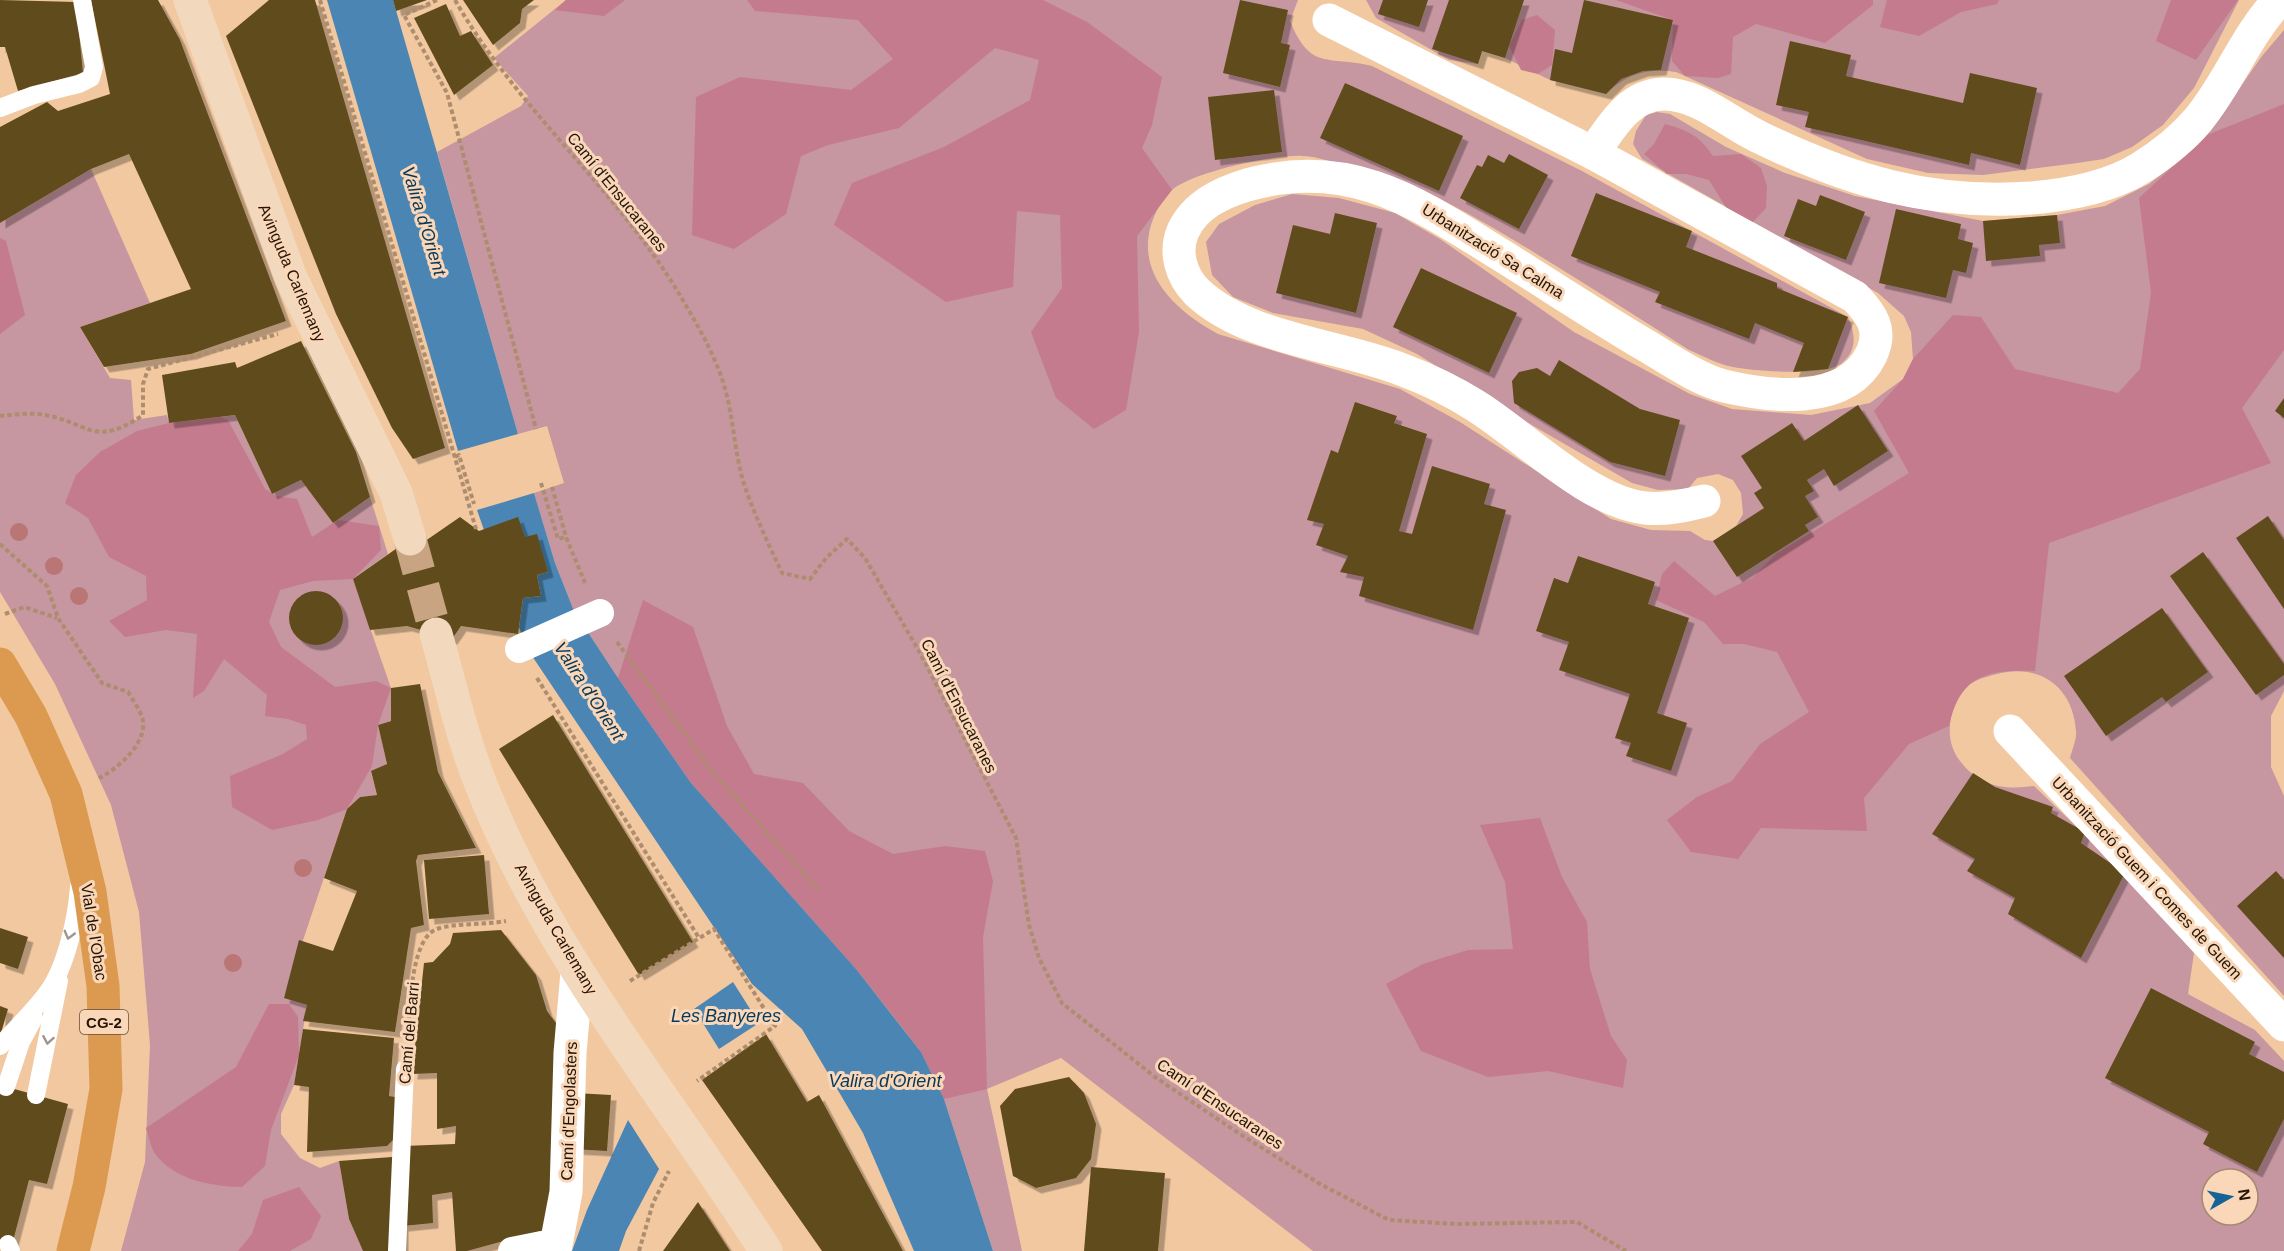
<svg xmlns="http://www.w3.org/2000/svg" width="2284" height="1251" font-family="Arial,sans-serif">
<defs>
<filter id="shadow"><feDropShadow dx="5.5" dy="5.5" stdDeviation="0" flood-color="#0004"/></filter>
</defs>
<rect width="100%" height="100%" fill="#f2c8a1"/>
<g fill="#c696a1" fill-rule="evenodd">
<path d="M 566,0 L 1298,0 L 1290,21 C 1311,72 1328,55 1372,66 L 1582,171 L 1848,317 C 1855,333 1858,350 1842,363 C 1826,377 1753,371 1733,367 C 1718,364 1703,356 1689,350 C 1638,317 1587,285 1535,253 C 1471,214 1408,176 1334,162 C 1324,160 1313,156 1303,156 C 1275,154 1192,172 1172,190 C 1162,198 1155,213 1151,225 C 1136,276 1178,312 1218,334 L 1400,389 L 1460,422 L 1611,519 L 1651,530 L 1690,531 L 1705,540 L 1713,541 L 1736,526 L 1743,514 L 1741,493 L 1733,480 L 1718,474 L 1697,478 L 1688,489 L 1658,490 L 1632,483 L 1506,410 L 1417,354 L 1363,329 L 1273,313 L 1233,297 L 1212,275 L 1206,242 L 1219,224 L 1255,205 L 1292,194 L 1339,198 L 1395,213 L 1440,239 L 1574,332 L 1690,394 L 1732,409 L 1811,415 L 1870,403 L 1903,379 L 1913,359 L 1911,332 L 1904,316 L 1878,293 L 1642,159 L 1633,144 L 1636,131 L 1646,115 L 1657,112 L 1670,114 L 1726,147 L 1785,173 L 1855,196 L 1983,221 L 2057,215 L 2105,206 L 2149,184 L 2199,146 L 2262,56 L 2284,30 L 2284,691 L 2271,716 L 2271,767 L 2284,796 L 2284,996 L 2070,758 C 2072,750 2077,739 2076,731 C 2073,686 2039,663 1997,674 C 1969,681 1957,688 1951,718 C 1948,733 1950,748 1960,761 C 1980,787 2004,790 2034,786 L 2130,878 L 2194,953 L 2188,994 L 2255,1030 L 2284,1061 L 2284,1251 L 1313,1251 L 1061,1058 L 987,1089 L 1022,1251 L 993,1251 L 944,1099 L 921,1052 L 856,969 L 691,783 L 618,678 L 574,611 L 555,563 L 534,493 L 564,483 L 547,426 L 518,434 L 437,152 L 521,106 L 528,96 L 494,58 ZM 2212,1179 L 2248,1179 L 2248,1215 L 2212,1215 Z"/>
<path d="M 1366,0 L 2239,0 L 2194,88 L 2163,125 L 2132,147 L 2104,159 L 2070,164 L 1983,175 L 1928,173 L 1867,159 L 1676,72 C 1647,68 1626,74 1606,94 L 1550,80 L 1505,58 L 1482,51 L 1478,64 L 1449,60 L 1376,18 Z"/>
<path d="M 91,169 L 150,303 L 80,327 L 110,378 L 131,380 L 134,420 L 167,415 L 169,423 L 235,415 L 272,494 L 301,480 L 333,523 L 370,497 L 388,554 L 353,579 L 391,688 L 391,721 L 378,725 L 387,764 L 371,772 L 377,795 L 360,797 L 347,809 L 284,997 L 307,1005 L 294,1085 L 281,1114 L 281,1134 L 300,1158 L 320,1168 L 339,1161 L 349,1219 L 363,1251 L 121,1251 L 145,1162 L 150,1045 L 139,912 L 111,805 L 55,684 L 0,592 L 0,223 Z"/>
</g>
<g fill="#c47b8d">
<path d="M 566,0 L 625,0 L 604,16 L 555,10 Z"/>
<path d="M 747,0 L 1043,0 L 1087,22 L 1162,77 L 1152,125 L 1142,148 L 1172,190 L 1137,236 L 1139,332 L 1126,410 L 1094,429 L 1056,398 L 1031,332 L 1062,288 L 1060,215 L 1017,211 L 1013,287 L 946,302 L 834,225 L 852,183 L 944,147 L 1030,100 L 1039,60 L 995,48 L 899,128 L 828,145 L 801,156 L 786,214 L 734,249 L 692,235 L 696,97 L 740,77 L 851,90 L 893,59 L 858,20 L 755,11 Z"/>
<path d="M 1616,0 L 1873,0 L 1873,5 L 1825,43 L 1756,24 L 1733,37 L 1731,74 L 1718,78 L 1685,76 L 1672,61 L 1673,20 Z"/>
<path d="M 1887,0 L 1999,0 L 1997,4 L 1961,12 L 1919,36 L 1880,27 Z"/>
<path d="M 2171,0 L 2238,0 L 2196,60 L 2156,41 Z"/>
<path d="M 1537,15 L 1555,30 L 1552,65 L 1538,74 L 1521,70 L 1509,46 L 1522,20 Z"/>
<path d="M 2284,104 L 2284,350 L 2242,408 L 2271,463 L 2049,543 L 2035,671 C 1987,669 1960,675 1949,726 L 1909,744 L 1864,798 L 1867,831 L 1761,828 L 1738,859 L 1691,852 L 1667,820 L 1697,797 L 1732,781 L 1760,744 L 1809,712 L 1777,652 L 1744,644 L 1723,644 L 1704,622 L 1656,600 L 1662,574 L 1674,561 L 1715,596 L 1752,578 L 1776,554 L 1909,473 L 1874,411 L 1903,379 L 1913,359 L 1953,315 L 1981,317 L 2015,369 L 2118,393 L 2140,369 L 2151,293 L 2139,198 L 2207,135 Z"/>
<path d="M 1665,124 C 1687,130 1700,136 1713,156 L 1741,154 L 1761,168 L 1767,186 L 1766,208 L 1751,224 L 1727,209 L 1709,180 L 1686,174 L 1667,174 L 1644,154 L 1654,144 Z"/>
<path d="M 0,238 L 6,241 L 25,315 L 0,334 Z"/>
<path d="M 220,417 L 228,420 L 265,489 L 276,496 L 297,499 L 312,537 L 338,520 L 379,526 L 381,550 L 353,579 L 313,581 L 280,590 L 269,622 L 281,647 L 335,687 L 376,681 L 391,688 L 378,725 L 372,766 L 347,809 L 318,820 L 272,830 L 232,807 L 230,776 L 283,754 L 307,739 L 306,725 L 288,719 L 265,716 L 267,695 L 224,659 L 204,691 L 193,698 L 197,634 L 166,630 L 125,637 L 109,621 L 147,600 L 146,576 L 109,557 L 88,518 L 65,503 L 76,475 L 100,452 L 137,431 L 169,423 Z"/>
<path d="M 643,600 L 693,627 L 727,726 L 754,774 L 803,783 L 849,831 L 893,854 L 945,846 L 985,851 L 993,881 L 983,937 L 987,1089 L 944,1099 L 921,1052 L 902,1027 L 856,969 L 691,783 L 618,678 Z"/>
<path d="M 1540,818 L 1562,877 L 1587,922 L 1590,969 L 1611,1036 L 1627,1060 L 1623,1088 L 1548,1071 L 1488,1077 L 1421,1051 L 1386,984 L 1423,964 L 1468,950 L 1513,949 L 1505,882 L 1480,825 Z"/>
<path d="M 269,1004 L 289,1004 L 298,1017 L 299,1055 L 271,1130 L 265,1166 L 242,1187 C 211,1186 177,1181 156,1155 C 151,1149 149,1136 146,1128 L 236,1067 Z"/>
<path d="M 299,1187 L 321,1216 L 311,1239 L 290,1251 L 238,1251 L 252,1234 L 263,1200 Z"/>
</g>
<g fill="#4a85b3">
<path d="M 327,0 L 393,0 L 518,434 L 458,451 Z"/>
<path d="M 534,493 L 555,563 L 574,611 L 618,678 L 691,783 L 856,969 L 921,1052 L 944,1099 L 993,1251 L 914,1251 L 863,1133 L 802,1029 L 752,984 L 526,647 L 519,627 L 523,598 L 541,596 L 537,575 L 548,572 L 525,537 L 484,530 L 477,510 Z"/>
<path d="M 733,982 L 759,1023 L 719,1049 L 694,1009 Z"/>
<path d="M 628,1120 L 659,1169 L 626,1231 L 619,1251 L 572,1251 L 587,1210 Z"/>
</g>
<g fill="#614b1c" filter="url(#shadow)">
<path d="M 0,0 L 76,2 L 83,73 L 18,91 L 5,47 L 0,47 Z"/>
<path d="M 91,0 L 158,0 L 180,40 L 286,321 L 191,354 L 104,367 L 80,327 L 191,289 L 129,154 L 91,169 L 0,223 L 0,127 L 47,102 L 58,111 L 110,94 Z"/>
<path d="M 269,0 L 315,0 L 445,448 L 413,459 L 392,428 L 336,314 L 226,36 Z"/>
<path d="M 393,0 L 427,0 L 396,11 Z"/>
<path d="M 463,0 L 534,0 L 522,9 L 520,23 L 493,45 Z"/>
<path d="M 1240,0 L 1288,10 L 1281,43 L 1290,45 L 1280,87 L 1223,73 Z"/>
<path d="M 1383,0 L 1428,0 L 1419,27 L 1378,14 Z"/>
<path d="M 1449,0 L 1524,0 L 1505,58 L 1482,51 L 1478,64 L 1432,49 Z"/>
<path d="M 1584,0 L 1673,20 L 1661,70 L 1643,71 L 1621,79 L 1606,94 L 1550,80 L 1555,49 L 1572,53 Z"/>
<path d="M 446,4 L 460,36 L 471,31 L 493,65 L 454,95 L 414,18 Z"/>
<path d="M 1790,41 L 1851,55 L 1846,76 L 1963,103 L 1970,73 L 2037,88 L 2020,165 L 1971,153 L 1969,165 L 1805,127 L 1809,112 L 1776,105 Z"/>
<path d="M 1345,83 L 1463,136 L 1439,191 L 1320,138 Z"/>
<path d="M 1274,90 L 1282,152 L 1215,160 L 1208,97 Z"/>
<path d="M 1509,154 L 1548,175 L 1519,229 L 1460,198 L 1477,165 L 1482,167 L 1488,155 L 1504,163 Z"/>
<path d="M 1596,193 L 1692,231 L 1686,247 L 1777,283 L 1777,288 L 1848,317 L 1828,369 L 1793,372 L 1804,343 L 1755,323 L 1749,339 L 1655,302 L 1660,292 L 1571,256 Z"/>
<path d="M 1820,195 L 1865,212 L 1846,260 L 1784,236 L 1798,199 L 1816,206 Z"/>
<path d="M 1896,209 L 1961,224 L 1958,239 L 1973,243 L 1966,273 L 1953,270 L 1946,298 L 1879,283 Z"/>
<path d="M 1335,213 L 1377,223 L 1356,313 L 1276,293 L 1293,225 L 1330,234 Z"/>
<path d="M 2057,215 L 2060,243 L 2039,245 L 2040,256 L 1986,261 L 1983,221 Z"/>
<path d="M 1421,268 L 1517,313 L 1489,373 L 1393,327 Z"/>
<path d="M 301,341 L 356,452 L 370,497 L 333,523 L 301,480 L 272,494 L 235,415 L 169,423 L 162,375 L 235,362 L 237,368 Z"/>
<path d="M 1559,360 L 1640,409 L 1680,420 L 1665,476 L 1610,462 L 1514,403 L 1512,381 L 1519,372 L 1537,368 L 1550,376 Z"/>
<path d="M 2284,398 L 2284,418 L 2275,411 Z"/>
<path d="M 1355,402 L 1397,416 L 1394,423 L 1427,434 L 1399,531 L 1412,534 L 1432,466 L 1490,484 L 1484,504 L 1506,510 L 1473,630 L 1359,596 L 1364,577 L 1340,572 L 1348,556 L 1316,545 L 1324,524 L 1307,520 L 1331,450 L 1338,453 Z"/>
<path d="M 1858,405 L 1888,451 L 1834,486 L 1824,469 L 1807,480 L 1814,491 L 1805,496 L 1818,517 L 1805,525 L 1809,531 L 1737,577 L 1713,541 L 1764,508 L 1754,493 L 1762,488 L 1741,456 L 1792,423 L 1804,441 Z"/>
<path d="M 2268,516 L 2284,540 L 2284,609 L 2236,538 Z"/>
<path d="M 460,517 L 479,531 L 518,517 L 525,537 L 537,534 L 548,572 L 537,575 L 541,596 L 523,598 L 518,634 L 461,626 L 452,639 L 407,626 L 370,630 L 353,579 L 410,539 L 418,546 Z"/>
<path d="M 2203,552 L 2284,664 L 2284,675 L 2256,695 L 2170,576 Z"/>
<path d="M 1578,556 L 1655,582 L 1648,604 L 1689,618 L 1657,713 L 1687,723 L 1671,771 L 1626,756 L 1631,743 L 1615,738 L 1630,694 L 1559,670 L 1569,642 L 1536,631 L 1554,578 L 1568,583 Z"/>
<circle cx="316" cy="618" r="27"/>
<path d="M 2162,608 L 2208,672 L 2166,702 L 2162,697 L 2106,736 L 2064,676 Z"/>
<path d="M 420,684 L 438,772 L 476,848 L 418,855 L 416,861 L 424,925 L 411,928 L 395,1032 L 303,1021 L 307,1005 L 284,998 L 299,940 L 333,951 L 357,891 L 324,878 L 347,809 L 360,797 L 377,795 L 371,771 L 387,764 L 378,725 L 391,721 L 391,688 Z"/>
<path d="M 553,715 L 693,942 L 639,975 L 499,749 Z"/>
<path d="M 1973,773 L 1995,787 L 2053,807 L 2051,813 L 2085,832 L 2081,843 L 2125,873 L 2081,958 L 2008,914 L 2015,898 L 1967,871 L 1975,859 L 1932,834 Z"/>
<path d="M 484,855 L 489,914 L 429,919 L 424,860 Z"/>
<path d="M 2276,871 L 2284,880 L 2284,958 L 2237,906 Z"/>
<path d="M 0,928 L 28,937 L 18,969 L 0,963 Z"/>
<path d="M 501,930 L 536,975 L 547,1011 L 561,1030 L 548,1229 L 467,1251 L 456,1251 L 452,1192 L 432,1195 L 433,1223 L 403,1226 L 403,1251 L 363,1251 L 349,1219 L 339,1161 L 392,1157 L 404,1146 L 455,1144 L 456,1126 L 437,1129 L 437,1073 L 412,1074 L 424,963 L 433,962 L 450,944 L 453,933 Z"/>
<path d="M 2151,988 L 2255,1042 L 2249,1054 L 2284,1072 L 2284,1119 L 2257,1172 L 2203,1144 L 2209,1132 L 2105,1078 Z"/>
<path d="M 0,1006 L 8,1009 L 1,1033 L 0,1033 Z"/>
<path d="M 303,1029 L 394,1038 L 389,1096 L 395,1097 L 395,1138 L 387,1146 L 307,1152 L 309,1087 L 294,1085 Z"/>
<path d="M 766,1034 L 807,1102 L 819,1095 L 903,1251 L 822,1251 L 702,1080 Z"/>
<path d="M 1069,1077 L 1084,1093 L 1096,1124 L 1091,1159 L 1076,1178 L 1036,1188 L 1013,1176 L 1000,1106 L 1015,1089 Z"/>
<path d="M 0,1085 L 68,1104 L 47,1184 L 29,1180 L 12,1245 L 0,1242 Z"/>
<path d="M 575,1093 L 611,1095 L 607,1151 L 571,1149 Z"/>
<path d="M 1091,1167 L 1165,1173 L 1158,1251 L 1084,1251 Z"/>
<path d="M 698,1202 L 730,1251 L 663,1251 Z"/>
</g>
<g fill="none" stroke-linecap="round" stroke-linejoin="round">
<path stroke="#c9a482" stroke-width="33" stroke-dasharray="33 16" stroke-linecap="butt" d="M 410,539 L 436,634"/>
<g stroke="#ae8d6e" stroke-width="4" stroke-dasharray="4.5 3" stroke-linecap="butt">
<path d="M 320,0 L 476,529"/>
<path d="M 437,0 L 404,15 L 447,93 L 536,429"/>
<path d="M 455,0 C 517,109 617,189 681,297 C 701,331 721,365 729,405 C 734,430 736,456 743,481 C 753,512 768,543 782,573 L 810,579 L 827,557 L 847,539 L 865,558 L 920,653 L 1016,838 L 1029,925 L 1039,958 L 1062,1003 L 1155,1077 L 1243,1136 L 1320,1184 L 1389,1220 L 1457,1224 L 1577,1222 L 1626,1251"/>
<path d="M 0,416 C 12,415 26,413 38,414 C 88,420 92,450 143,415 L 143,384 L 148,369 L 278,334"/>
<path d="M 455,457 L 459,455 L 474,504"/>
<path d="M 541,483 L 558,539 L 566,537"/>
<path d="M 552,487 L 566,537 L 585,583"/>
<path d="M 0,544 L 47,586 L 58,618 L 102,683 L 128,692 C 133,700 139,709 142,717 C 150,741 118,769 99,778"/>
<path d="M 5,614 L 24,607 L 57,618"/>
<path d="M 617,642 L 715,775 L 818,889"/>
<path d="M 537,678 L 699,938"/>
<path d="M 630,981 L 714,929 L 775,1026 L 697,1081"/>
<path d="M 408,1041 C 410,1015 409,939 437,929 C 454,923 486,925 506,921"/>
<path d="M 639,1251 L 653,1203 L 669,1171"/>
</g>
<g stroke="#fff" stroke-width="18">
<path d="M 0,108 L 34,95 L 79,84 L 91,78 L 94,67 L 82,0"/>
<path d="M 0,1046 C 15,1029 33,1012 47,993 C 66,968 77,917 79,886"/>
<path d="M 6,1087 L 21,1042 L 34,1018"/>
<path d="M 36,1095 L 59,981"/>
<path d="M 8,1244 L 11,1251"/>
<path d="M 397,1251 L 405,1069"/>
</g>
<g stroke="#fff" stroke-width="28">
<path d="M 519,649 L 600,613"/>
<path d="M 512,1251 L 542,1245 L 555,1250"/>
</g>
<g stroke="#fff" stroke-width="33">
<path d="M 1329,20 L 1593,153 L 1855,297 C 1872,315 1883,330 1871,355 C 1846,406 1770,397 1724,386 C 1697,379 1669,359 1645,345 C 1596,316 1549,285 1501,255 C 1417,203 1351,156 1247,185 C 1221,193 1195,205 1183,231 C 1174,252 1181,276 1197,292 C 1246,339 1340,345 1403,370 C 1427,379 1454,392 1476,406 C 1524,436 1589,502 1645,508 C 1665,510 1684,506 1704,501"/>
<path d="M 1593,153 C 1611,128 1628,95 1663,94 C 1698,93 1730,124 1761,138 C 1850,181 1931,205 2031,198 C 2067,195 2107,188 2139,169 C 2160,156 2182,139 2198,120 C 2229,83 2245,36 2279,0"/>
<path d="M 2010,731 L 2284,1025"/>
<path d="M 555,1250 L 566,1192 L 570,1053 L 577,972"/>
</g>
<g stroke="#f2d9bd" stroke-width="33">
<path d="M 190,0 L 291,278 L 379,458 L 396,493 L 410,539"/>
<path d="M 436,634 C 450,683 461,734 480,782 C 547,954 668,1097 766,1251"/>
</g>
<path stroke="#db9a4f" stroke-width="33" d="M 0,664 L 31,716 L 66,794 L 90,892 L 103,986 L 106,1089 L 89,1187 L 73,1251"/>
</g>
<g fill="#b97674">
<circle cx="19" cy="532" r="9"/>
<circle cx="54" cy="566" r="9"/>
<circle cx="79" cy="596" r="9"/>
<circle cx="303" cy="868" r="9"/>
<circle cx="233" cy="963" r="9"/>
</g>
<defs><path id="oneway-chevron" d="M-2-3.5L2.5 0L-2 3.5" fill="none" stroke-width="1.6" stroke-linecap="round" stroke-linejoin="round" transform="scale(1.5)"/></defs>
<g stroke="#9c968f">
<use href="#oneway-chevron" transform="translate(69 935) rotate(105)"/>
<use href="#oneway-chevron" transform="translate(48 1040) rotate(100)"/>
</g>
<g text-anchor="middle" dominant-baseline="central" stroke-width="6" stroke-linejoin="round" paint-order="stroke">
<rect fill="#f9d7b8" stroke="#644f3c" stroke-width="1.5" x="80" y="1010" width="48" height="24" rx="4.5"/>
<g font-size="15" font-weight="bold" fill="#241507">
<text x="104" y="1022">CG-2</text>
</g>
<g font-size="16" fill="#241507" stroke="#f9d7b8">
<text transform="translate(617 192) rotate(51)">Camí d'Ensucaranes</text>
<text transform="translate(1493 251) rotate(32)">Urbanització Sa Calma</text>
<text transform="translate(292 273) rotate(67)">Avinguda Carlemany</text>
<text transform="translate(959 706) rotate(63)">Camí d'Ensucaranes</text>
<text transform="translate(2147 878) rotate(47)">Urbanització Guem i Comes de Guem</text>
<text transform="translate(556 929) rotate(60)">Avinguda Carlemany</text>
<text transform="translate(94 932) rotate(81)">Vial de l'Obac</text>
<text transform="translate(409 1033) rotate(-85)">Camí del Barri</text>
<text transform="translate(1220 1104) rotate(34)">Camí d'Ensucaranes</text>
<text transform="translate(569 1111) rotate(-88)">Camí d'Engolasters</text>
</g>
<g font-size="18" font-style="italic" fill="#073857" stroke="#f9d7b8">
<text transform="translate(424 221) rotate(73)">Valira d'Orient</text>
<text transform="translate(589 691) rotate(57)">Valira d'Orient</text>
<text x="726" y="1016">Les Banyeres</text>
<text x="885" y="1081">Valira d'Orient</text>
</g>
</g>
<g transform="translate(2230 1197) rotate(81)"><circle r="28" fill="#f9d7b8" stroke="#a48971" stroke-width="1.5"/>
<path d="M0-4.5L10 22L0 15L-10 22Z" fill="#166396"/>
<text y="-9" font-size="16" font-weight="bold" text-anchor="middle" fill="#241507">N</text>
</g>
</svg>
